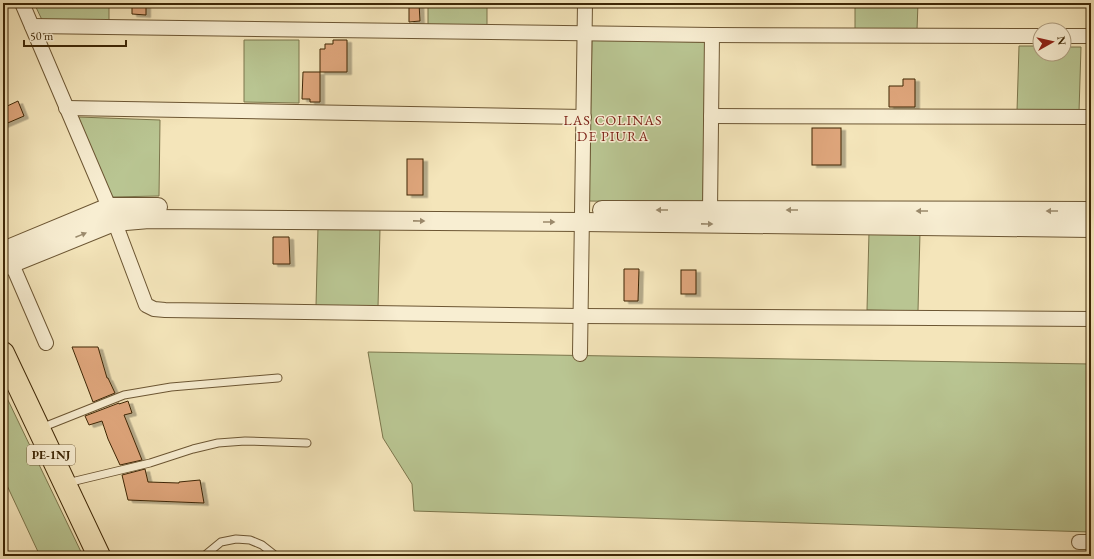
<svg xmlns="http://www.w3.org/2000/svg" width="1094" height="559" font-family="'EB Garamond',serif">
<defs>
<filter id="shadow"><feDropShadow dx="4.5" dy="2.5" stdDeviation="0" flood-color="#0004"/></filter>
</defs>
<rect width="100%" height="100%" fill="#f4e5ba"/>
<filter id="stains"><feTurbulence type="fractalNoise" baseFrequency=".005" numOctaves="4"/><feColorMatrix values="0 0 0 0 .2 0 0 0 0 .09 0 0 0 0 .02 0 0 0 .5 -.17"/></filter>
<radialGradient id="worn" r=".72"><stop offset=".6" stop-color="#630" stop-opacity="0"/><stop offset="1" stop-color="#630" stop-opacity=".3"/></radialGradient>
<g fill="#b9c592" stroke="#7c764c">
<path d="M 34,3 L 109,3 L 109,23 L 43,22 Z"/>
<rect x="428" y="3" width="59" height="22"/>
<path d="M 855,3 L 918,3 L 917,30 L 855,29 Z"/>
<path d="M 244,40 L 299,40 L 299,103 L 244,102 Z"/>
<path d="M 592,40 L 705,42 L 703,203 L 589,201 Z"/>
<path d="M 1019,46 L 1040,46 L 1040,54 L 1064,54 L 1064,47 L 1081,47 L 1079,112 L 1017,111 Z"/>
<path d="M 78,117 L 160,120 L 159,196 L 110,197 Z"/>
<path d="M 318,227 L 380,229 L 378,307 L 316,306 Z"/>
<path d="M 869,232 L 920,233 L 918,311 L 867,310 Z"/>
<path d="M 368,352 L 1091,364 L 1091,532 L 414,511 L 412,484 L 383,438 Z"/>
<path d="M 3,392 L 6,396 L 83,556 L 40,556 L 3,477 Z"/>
</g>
<g fill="#dfa67b" stroke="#3e2706" filter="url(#shadow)">
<path d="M 132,3 L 146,3 L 146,15 L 132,14 Z"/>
<path d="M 409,3 L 419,3 L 420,21 L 409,22 Z"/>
<path d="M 333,40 L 347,40 L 347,72 L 320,72 L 320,102 L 310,102 L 310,99 L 302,99 L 303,72 L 320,72 L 320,49 L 325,49 L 325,44 L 333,44 Z"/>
<path d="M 903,79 L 915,79 L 915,107 L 889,107 L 889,86 L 903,86 Z"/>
<path d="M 18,101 L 24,116 L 3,125 L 3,108 Z"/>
<rect x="812" y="128" width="29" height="37"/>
<rect x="407" y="159" width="16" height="36"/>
<path d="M 273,237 L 289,237 L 290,264 L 273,264 Z"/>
<path d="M 624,269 L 639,269 L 638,301 L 624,301 Z"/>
<rect x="681" y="270" width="15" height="24"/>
<path d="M 72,347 L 98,347 L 107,378 L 108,378 L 115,393 L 93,402 Z"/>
<path d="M 128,401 L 132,413 L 124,415 L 142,460 L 120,465 L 108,439 L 102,421 L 89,425 L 85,416 L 119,403 L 119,404 Z"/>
<path d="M 145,469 L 148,482 L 179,483 L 179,482 L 200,480 L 204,503 L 128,500 L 122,475 Z"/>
</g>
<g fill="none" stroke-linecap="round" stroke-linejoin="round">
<g stroke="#6c5633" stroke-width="9">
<g id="service">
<path d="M 41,428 L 124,395 L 171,387 L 278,378"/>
<path d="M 67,483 L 150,463 L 193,449 L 218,443 L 245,441 L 307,443"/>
<path d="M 204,556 L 221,542 L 236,539 L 250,540 L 262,545 L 276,556"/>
</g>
</g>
<g stroke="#6c5633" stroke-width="16">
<g id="minor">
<path d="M 22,3 L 109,207 L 146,305 L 154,309 L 165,310 L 581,316 L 1091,319"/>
<path d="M 32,26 L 712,35 L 1040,36"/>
<path d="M 1064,36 L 1091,36"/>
<path d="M 66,108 L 584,117"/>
<path d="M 711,116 L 1091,117"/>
<path d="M 710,210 L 712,35"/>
<path d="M 8,255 L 46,343"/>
<path d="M 580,354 L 585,3"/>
<path d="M 1079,542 L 1091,542"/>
</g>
</g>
<g stroke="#6c5633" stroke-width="20">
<g id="tertiary">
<path d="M 602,210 L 1091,211"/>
<path d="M 3,251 L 109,207 L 158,207"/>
<path d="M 3,267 L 114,222 L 149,219 L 582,222 L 1091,228"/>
</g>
</g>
<g stroke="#3e2706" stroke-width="24">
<path id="trunk" d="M 3,353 L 99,556"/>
</g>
<use href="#service" stroke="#f8eed2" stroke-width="7"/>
<use href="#minor" stroke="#f8eed2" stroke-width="14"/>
<use href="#tertiary" stroke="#f8eed2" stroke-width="18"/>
<use href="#trunk" stroke="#f4e5ba" stroke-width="22"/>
</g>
<defs><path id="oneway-solid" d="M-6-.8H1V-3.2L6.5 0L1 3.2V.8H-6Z"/></defs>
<g fill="#9b8a6c">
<use href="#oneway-solid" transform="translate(662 210) rotate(180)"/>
<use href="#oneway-solid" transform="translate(792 210) rotate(-180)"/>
<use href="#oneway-solid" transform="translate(922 211) rotate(-180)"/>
<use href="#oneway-solid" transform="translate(1052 211) rotate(-180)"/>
<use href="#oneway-solid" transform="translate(419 221) rotate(1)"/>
<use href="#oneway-solid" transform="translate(549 222)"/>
<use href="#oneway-solid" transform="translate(707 224) rotate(1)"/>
<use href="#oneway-solid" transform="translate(81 235) rotate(-22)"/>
</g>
<g text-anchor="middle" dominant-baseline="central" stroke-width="3" stroke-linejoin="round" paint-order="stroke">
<rect fill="#f8eed2" stroke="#766343" stroke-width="1" x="27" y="445" width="48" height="20" rx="3"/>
<g font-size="12" font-weight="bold" fill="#3e2706">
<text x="51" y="455">PE-1NJ</text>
</g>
<g font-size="14" letter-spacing="1" fill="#7a1f14" stroke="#f8eed2">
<text x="613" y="120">LAS COLINAS<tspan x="613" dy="16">DE PIURA</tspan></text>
</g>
</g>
<rect width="1094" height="559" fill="none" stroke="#f4e5ba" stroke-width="16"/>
<rect x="4" y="4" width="1086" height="551" fill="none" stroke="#3e2706" stroke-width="2"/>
<rect x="8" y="8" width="1078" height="543" fill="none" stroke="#3e2706"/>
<g transform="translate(1052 42) rotate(82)"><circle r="19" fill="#f8eed2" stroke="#ae9e80"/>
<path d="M0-3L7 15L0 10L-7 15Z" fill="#8f2418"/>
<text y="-6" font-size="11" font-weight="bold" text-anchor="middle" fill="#3e2706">N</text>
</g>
<path d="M24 40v6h102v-6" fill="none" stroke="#3e2706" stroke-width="2"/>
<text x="30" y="40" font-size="12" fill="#3e2706" stroke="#f8eed2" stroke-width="3" paint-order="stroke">50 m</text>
<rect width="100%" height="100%" filter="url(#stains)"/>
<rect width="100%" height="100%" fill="url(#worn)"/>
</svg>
